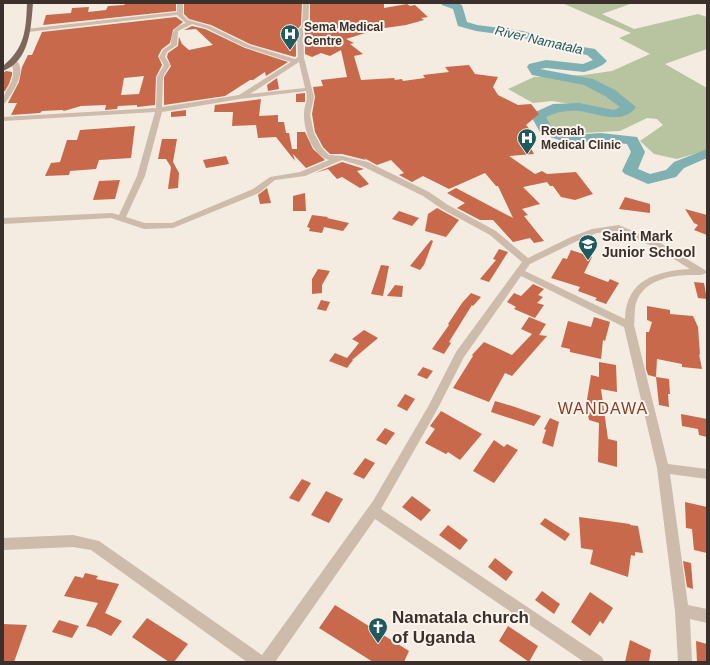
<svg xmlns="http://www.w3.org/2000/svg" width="710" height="665" font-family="Arial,sans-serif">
<rect width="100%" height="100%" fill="#f4ebe1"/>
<path fill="#b8c4a0" d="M 562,3 L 633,3 L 602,14 L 634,29 L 698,14 L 707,17 L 707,49 L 665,64 L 707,88 L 707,150 L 677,159 L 654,154 L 640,141 L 663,125 L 657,119 L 647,118 L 620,131 L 561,134 L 548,126 L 544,118 C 558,102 589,111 607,114 L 607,110 L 552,101 L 533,103 L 508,89 L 534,77 L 584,75 L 612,71 L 650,54 L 619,38 L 631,33 Z"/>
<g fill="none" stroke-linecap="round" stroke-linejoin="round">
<path fill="#7fb0b2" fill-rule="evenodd" d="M 441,3 L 457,3 L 462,5 L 467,22 L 477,25 L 523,31 L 564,44 L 595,49 L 607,61 C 602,67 591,70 584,72 L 546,68 L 540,69 L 593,79 L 615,90 L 636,107 C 622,126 597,113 579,111 C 567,110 556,112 546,117 L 552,128 L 569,135 L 601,133 L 637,137 L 645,152 L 638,169 L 650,174 L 666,170 L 674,162 L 707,149 L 707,158 L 684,168 L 676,177 L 648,184 L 625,174 L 622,171 L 631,152 L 627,144 L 601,141 L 568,143 L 541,134 L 531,116 L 533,113 L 553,104 L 579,103 L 614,110 L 620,107 L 605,96 L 584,85 L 532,75 L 527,67 L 529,64 L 546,60 L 583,64 L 593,60 L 587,55 L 558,50 L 521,37 L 476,31 L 458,26 L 453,9 L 442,5 Z"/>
</g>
<g fill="#c8694b" fill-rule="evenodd">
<path d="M 126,3 L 176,3 L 176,11 L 43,25 L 46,15 L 71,13 L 72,8 L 89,7 L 88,12 L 106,10 L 108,6 L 124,5 Z"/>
<path d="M 184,3 L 302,3 L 301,25 L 296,31 L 296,56 L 295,57 L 250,44 L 211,25 L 189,19 L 184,14 Z"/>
<path d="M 310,3 L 384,3 L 384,8 L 407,4 L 410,6 L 415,5 L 428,17 L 421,18 L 424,20 L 406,25 L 378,29 L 346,39 L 354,43 L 350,44 L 363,54 L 354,56 L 361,80 L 394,78 L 395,80 L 402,79 L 403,81 L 425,78 L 423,75 L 449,72 L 445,67 L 469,65 L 475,74 L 498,77 L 493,87 L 498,95 L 518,105 L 531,104 L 539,114 L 526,125 L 532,132 L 523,134 L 529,141 L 527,141 L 534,154 L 509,156 L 535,174 L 542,171 L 547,174 L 576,172 L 593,194 L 575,200 L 561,197 L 553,186 L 550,186 L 547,182 L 523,187 L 540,204 L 522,209 L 528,215 L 524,216 L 544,241 L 534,243 L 530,238 L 513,242 L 493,220 L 480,220 L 457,208 L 465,203 L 447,193 L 456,188 L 513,218 L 498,186 L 496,186 L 485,173 L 449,189 L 423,176 L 412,182 L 399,175 L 404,173 L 391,160 L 377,165 L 364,158 L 366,160 L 342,154 L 330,154 L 323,147 L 315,132 L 312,114 L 315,97 L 313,87 L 323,86 L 321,80 L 347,77 L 341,50 L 330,56 L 321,53 L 312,57 L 305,54 L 305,32 L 310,26 Z"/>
<path d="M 176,17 L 183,22 L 173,30 L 170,43 L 162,49 L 158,56 L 162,65 L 156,77 L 155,105 L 137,107 L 137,105 L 118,106 L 117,109 L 105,110 L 106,105 L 81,106 L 64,111 L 62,110 L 42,111 L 40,113 L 11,115 L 17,103 L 8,103 L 19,82 L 22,67 L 28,55 L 32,55 L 42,32 ZM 144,76 L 139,94 L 121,95 L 124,78 Z"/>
<path d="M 192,26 L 205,29 L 245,48 L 288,62 L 266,76 L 265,72 L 253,80 L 250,80 L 225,96 L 164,105 L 164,77 L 171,66 L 167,57 L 168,53 L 178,46 L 179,37 L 182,44 L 189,50 L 213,45 L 196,29 L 184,30 Z"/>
<path d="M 6,71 L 12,72 L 12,75 L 9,84 L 5,91 L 3,91 L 3,73 Z"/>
<path d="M 277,78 L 279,89 L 268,91 L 267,85 Z"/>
<path d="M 305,93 L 305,102 L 296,102 L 296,94 Z"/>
<path d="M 261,99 L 259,116 L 278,115 L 278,122 L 284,122 L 286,133 L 289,133 L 292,149 L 297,149 L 297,132 L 305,132 L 313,149 L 325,160 L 306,168 L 293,154 L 295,161 L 276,137 L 258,138 L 256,125 L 232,126 L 233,112 L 214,112 L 215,105 Z"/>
<path d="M 186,110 L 186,116 L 171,117 L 171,112 Z"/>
<path d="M 135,126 L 131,158 L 99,160 L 96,169 L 70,171 L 69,175 L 45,176 L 51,163 L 60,162 L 67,140 L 77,140 L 80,130 Z"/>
<path d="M 162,139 L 177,139 L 173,162 L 179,173 L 178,188 L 168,189 L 171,167 L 166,159 L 158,159 Z"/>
<path d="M 226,156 L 229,164 L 206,168 L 203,160 Z"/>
<path d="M 342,162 L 364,169 L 357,171 L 369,184 L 360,188 L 342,177 L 337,179 L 328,169 L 315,173 Z"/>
<path d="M 120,180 L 115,199 L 93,200 L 99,181 Z"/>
<path d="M 267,188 L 271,203 L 260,204 L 258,195 Z"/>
<path d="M 305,193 L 306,211 L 293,211 L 293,196 Z"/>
<path d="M 625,197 L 650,204 L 650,213 L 619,209 Z"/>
<path d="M 437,208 L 459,220 L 446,237 L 425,231 L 428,214 Z"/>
<path d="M 685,209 L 707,215 L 707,235 L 694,230 L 698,225 L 694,223 Z"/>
<path d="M 399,211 L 419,218 L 412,226 L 392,219 Z"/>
<path d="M 312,215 L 328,217 L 327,218 L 349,223 L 343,231 L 324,227 L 322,233 L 309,231 L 310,228 L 307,227 Z"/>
<path d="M 431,240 L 433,241 L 424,265 L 420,270 L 410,266 Z"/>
<path d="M 499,249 L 508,252 L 489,282 L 480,279 L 496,260 L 493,259 Z"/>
<path d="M 571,250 L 592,257 L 584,273 L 608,282 L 610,279 L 619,283 L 606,304 L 595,300 L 597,298 L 578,291 L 580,287 L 551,278 L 563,258 L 567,259 Z"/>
<path d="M 381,265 L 389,266 L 383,296 L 371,294 Z"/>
<path d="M 318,269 L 330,271 L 322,285 L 322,293 L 312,294 L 312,279 Z"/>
<path d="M 694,282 L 704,283 L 707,299 L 698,298 Z"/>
<path d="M 533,284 L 544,289 L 538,295 L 543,297 L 537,303 L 544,305 L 535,318 L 514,309 L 516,307 L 507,302 L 514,293 L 521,296 Z"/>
<path d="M 395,285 L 403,286 L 402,297 L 387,296 Z"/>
<path d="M 471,293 L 481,297 L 473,306 L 472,305 L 449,342 L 451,343 L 444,354 L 432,349 L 449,325 L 448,324 L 462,303 Z"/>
<path d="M 321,300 L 330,302 L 326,311 L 317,309 Z"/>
<path d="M 647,306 L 670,310 L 670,314 L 693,316 L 698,327 L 700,355 L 699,354 L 702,369 L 682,367 L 682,364 L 657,359 L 656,377 L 648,375 L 646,369 L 646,332 L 649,332 L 652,322 L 647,320 Z"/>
<path d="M 529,317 L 546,324 L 539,335 L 547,336 L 512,376 L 505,373 L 489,402 L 453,388 L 473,356 L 472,355 L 484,342 L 512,355 L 532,334 L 521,329 Z"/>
<path d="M 594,317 L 610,322 L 605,341 L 603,340 L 601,359 L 570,352 L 570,349 L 561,347 L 568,321 L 591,327 Z"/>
<path d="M 364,330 L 378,338 L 352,360 L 353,360 L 347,368 L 329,361 L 335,353 L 347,358 L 359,343 L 352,339 Z"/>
<path d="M 599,362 L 616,365 L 617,392 L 601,389 L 608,439 L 617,441 L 617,467 L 598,462 L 599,423 L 589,420 L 586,406 L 591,375 L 599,377 Z"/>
<path d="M 423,367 L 433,371 L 427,379 L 417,375 Z"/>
<path d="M 656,377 L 669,379 L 670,394 L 668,394 L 669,407 L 659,405 Z"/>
<path d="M 405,394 L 415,399 L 407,411 L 397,406 Z"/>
<path d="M 495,401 L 512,406 L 541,416 L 534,426 L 491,412 Z"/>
<path d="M 441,411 L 482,434 L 460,460 L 448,452 L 446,454 L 425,443 L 435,429 L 430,426 Z"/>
<path d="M 681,414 L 707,419 L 707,437 L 699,435 L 698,429 L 682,426 Z"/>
<path d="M 550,418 L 559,422 L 553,447 L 542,443 L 546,430 L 544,429 Z"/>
<path d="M 385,428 L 395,433 L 386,445 L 376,440 Z"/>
<path d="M 494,440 L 504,447 L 507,444 L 518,450 L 494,483 L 473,471 Z"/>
<path d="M 365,458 L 375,463 L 364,479 L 353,474 Z"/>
<path d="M 302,479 L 311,483 L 299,502 L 289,498 Z"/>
<path d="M 326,491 L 343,499 L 329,523 L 311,515 Z"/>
<path d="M 412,496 L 431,510 L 421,521 L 402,507 Z"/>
<path d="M 685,502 L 707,507 L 707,553 L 694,550 L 692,529 L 686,528 Z"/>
<path d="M 579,517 L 630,524 L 630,525 L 638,526 L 643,553 L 635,552 L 635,556 L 631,555 L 628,577 L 590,564 L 593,550 L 581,548 Z"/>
<path d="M 545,518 L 570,534 L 565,541 L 540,524 Z"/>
<path d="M 448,525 L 468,540 L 460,550 L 439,535 Z"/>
<path d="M 495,558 L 513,572 L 506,581 L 488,567 Z"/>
<path d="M 683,561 L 691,563 L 693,589 L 687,587 Z"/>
<path d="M 85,573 L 98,576 L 96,579 L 119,584 L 105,613 L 122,621 L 111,636 L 95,628 L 86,626 L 98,603 L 64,596 L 75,576 L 83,578 Z"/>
<path d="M 542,591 L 560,604 L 554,614 L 535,600 Z"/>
<path d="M 590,592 L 613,608 L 603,624 L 600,621 L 590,636 L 571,622 Z"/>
<path d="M 335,605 L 409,651 L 404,662 L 373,662 L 319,628 Z"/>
<path d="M 147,618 L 188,644 L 174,662 L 169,662 L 132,637 Z"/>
<path d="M 59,620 L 79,626 L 72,638 L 52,632 Z"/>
<path d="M 3,624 L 27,625 L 14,662 L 3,662 Z"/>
<path d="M 508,626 L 538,646 L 529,662 L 499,641 Z"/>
<path d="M 630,640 L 651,650 L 649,662 L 625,662 Z"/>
<path d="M 696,641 L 707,644 L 707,662 L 697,662 Z"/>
</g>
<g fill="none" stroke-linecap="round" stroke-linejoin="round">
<g fill="#cdbbac" fill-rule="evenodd">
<path d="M 177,3 L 183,3 L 183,15 L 188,20 L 210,26 L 249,45 L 295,59 L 298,57 L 297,31 L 302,26 L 303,3 L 309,3 L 308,26 L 303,31 L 304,58 L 314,97 L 310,115 L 314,133 L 322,148 L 329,155 L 342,156 L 368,162 L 429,192 L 448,205 L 496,231 L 528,258 L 571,237 L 592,229 L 619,225 L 662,244 L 705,270 L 707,272 C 703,276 698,275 692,275 C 671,275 643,280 636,303 C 634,310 635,318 634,325 L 668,464 L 707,469 L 707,479 L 670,474 L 688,605 L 707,609 L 707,623 L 690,619 L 692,662 L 678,662 L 675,611 L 657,468 L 624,327 L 521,276 L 464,357 L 437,410 L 381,509 L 602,657 L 604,662 L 584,662 L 375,519 L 275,662 L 247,662 L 91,550 L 73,547 L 3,550 L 3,538 L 73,535 L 99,541 L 262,655 L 373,501 L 429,405 L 456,352 L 522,262 L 490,235 L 442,209 L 423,196 L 362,166 L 342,160 L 305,176 L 275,180 L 259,193 L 173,228 L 144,229 L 111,218 L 3,224 L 3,218 L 112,213 L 119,215 L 137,176 L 155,112 L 3,121 L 3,117 L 156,108 L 157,77 L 164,65 L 159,57 L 163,50 L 171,44 C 171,32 174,27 186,23 L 177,15 L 28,32 L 26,31 L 26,29 L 177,12 ZM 192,24 L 206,28 L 245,47 L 291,62 L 239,95 L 162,107 L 163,77 L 170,65 L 165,57 L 167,52 L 177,45 L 178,31 ZM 299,62 L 305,88 L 250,94 ZM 306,91 C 309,100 303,107 304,116 C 304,131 313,156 329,160 L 300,172 L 270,177 L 253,189 L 172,223 L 145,223 L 126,217 L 145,176 L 162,112 L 240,99 ZM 618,231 L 656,248 L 690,269 C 656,271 626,280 625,319 L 525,271 L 530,264 L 577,241 L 597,233 Z"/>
<path d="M 14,59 C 30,68 12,94 5,103 L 3,104 C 3,86 19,84 11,61 Z"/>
</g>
<path fill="#7d675c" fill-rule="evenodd" d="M 27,3 L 33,3 C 31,27 30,61 3,71 L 3,66 C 25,48 26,30 27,3 Z"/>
</g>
<defs>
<g id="hospital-pin" transform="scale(1)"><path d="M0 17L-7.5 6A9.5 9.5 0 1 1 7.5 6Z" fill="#1f5a5e" stroke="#fbf5ee"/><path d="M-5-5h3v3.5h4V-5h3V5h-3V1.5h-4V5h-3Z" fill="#fff"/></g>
<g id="school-pin" transform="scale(1)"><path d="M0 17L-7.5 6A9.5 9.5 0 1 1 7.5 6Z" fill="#1f5a5e" stroke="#fbf5ee"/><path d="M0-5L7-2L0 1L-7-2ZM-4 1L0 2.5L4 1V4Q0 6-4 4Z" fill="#fff"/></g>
<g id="church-pin" transform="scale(1)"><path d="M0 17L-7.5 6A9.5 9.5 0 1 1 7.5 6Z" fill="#1f5a5e" stroke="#fbf5ee"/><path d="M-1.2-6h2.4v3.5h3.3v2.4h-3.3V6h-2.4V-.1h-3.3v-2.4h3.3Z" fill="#fff"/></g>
</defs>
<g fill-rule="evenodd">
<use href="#hospital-pin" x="290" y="34"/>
<use href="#hospital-pin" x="527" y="138"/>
<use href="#school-pin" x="588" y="244"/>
<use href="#church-pin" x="378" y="627"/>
</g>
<g text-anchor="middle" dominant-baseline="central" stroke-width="4" stroke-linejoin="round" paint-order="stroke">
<g font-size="12" font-weight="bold" fill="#3b302b" stroke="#fbf5ee" text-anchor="start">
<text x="304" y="27">Sema Medical<tspan x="304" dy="14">Centre</tspan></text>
<text x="541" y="131">Reenah<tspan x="541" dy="14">Medical Clinic</tspan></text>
</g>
<g font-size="13" font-style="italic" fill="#1f5a5e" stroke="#fbf5ee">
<text transform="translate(539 40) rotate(13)">River Namatala</text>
</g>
<g font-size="14" font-weight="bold" fill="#3b302b" stroke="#fbf5ee" text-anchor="start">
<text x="602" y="236">Saint Mark<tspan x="602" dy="16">Junior School</tspan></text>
</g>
<g font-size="16" letter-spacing="1" fill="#8c3b22" stroke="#fbf5ee">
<text x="603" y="408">WANDAWA</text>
</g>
<g font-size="17" font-weight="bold" fill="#3b302b" stroke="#fbf5ee" text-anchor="start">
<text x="392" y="617">Namatala church<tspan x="392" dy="20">of Uganda</tspan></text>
</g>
</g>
<rect width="710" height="665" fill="none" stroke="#3b302b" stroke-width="8"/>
</svg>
